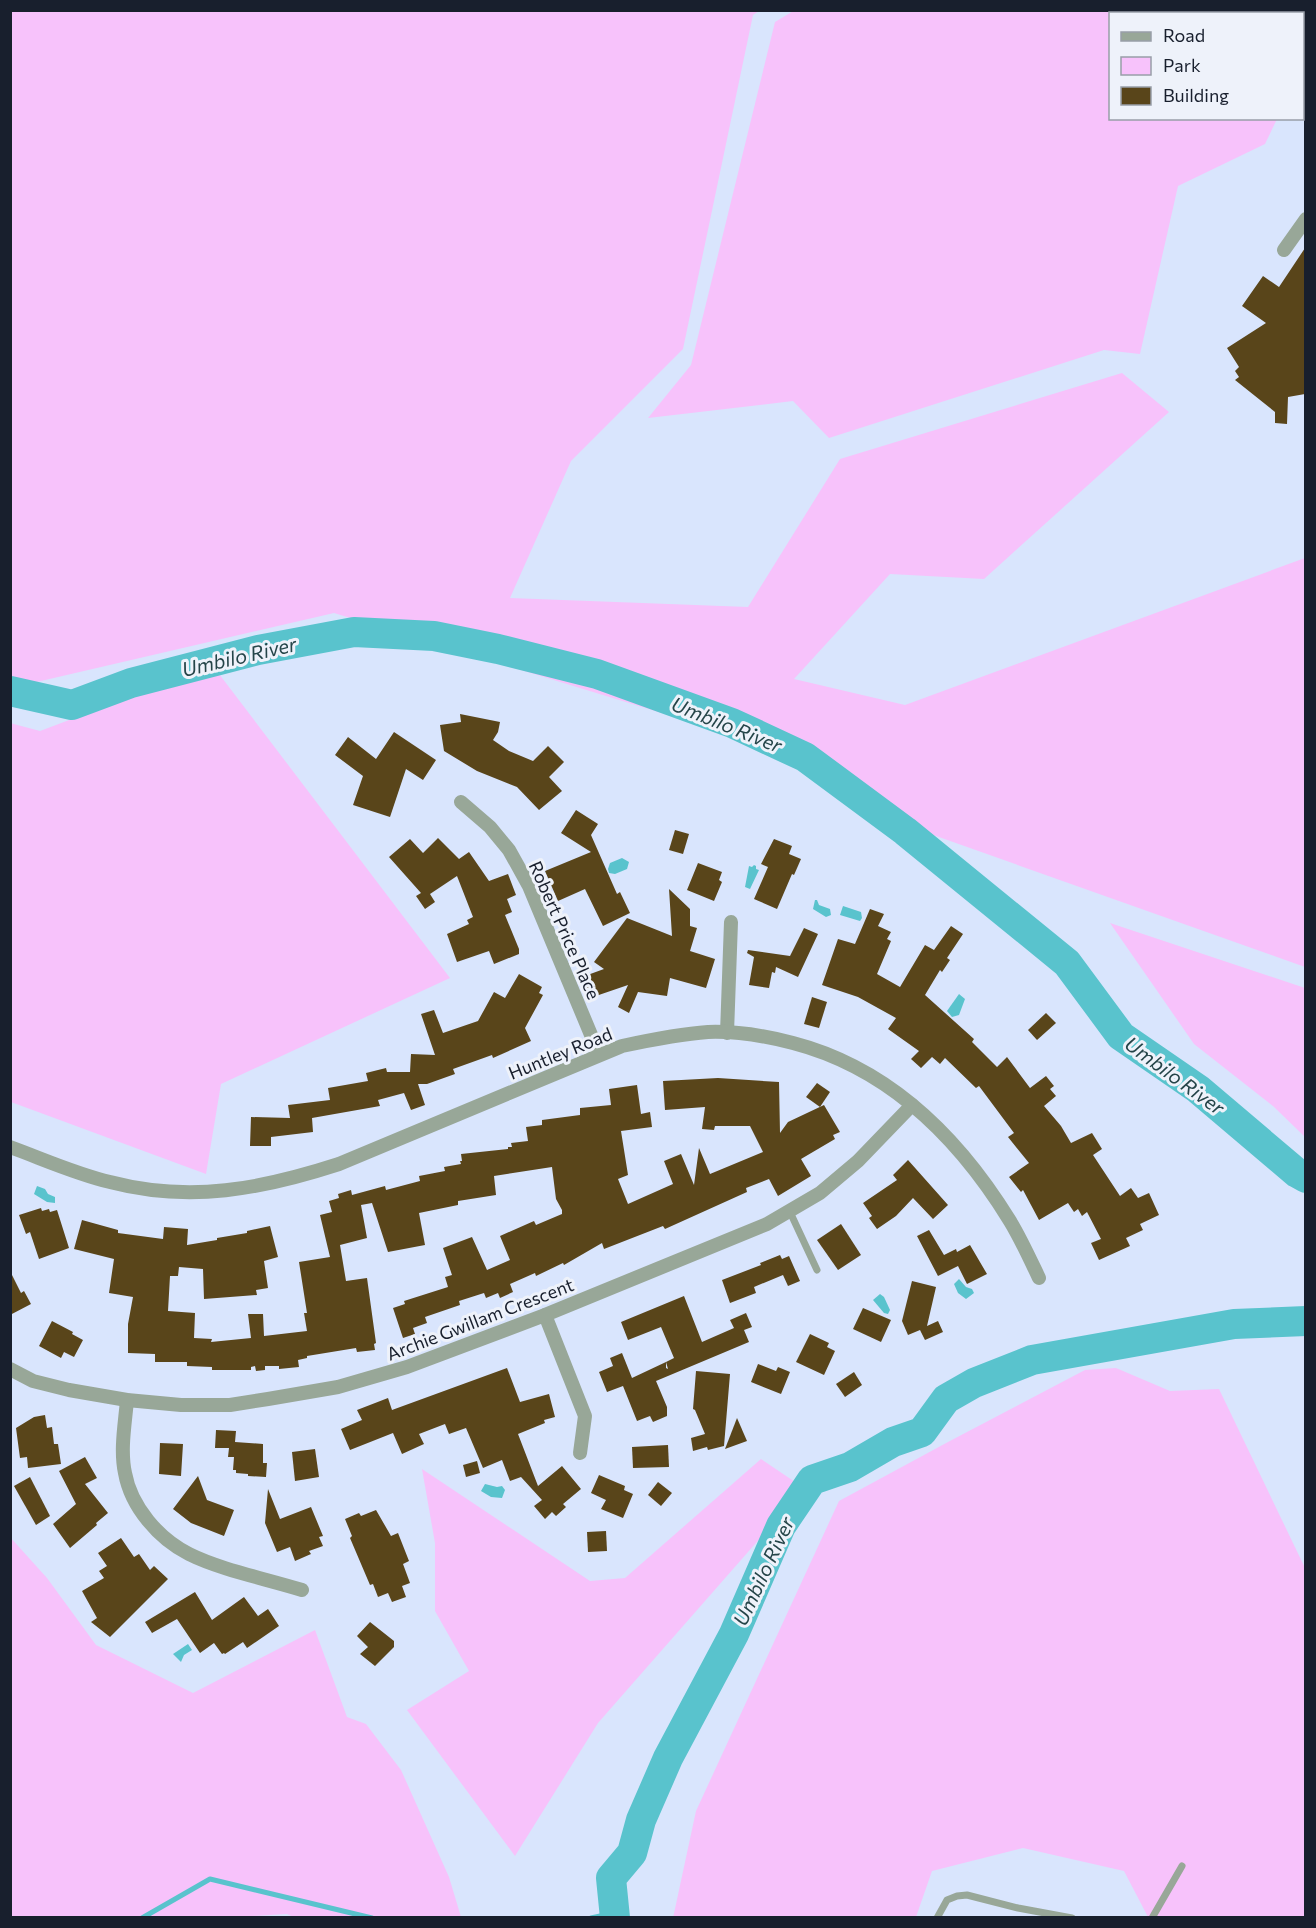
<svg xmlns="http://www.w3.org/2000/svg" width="1316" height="1928" font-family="Commissioner,sans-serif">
<rect width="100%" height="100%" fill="#d9e5fd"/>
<g fill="#f7c2fb">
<path d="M 795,10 L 1280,11 L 1281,13 L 1110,14 L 1110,118 L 1277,119 L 1265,144 L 1178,186 L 1140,354 L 1104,350 L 829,438 L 793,401 L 648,418 L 691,365 L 775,22 Z"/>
<path d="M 10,11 L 759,11 L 753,15 L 683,349 L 571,461 L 510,598 L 748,607 L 840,459 L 1122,373 L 1169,412 L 984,579 L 890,574 L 794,679 L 905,705 L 1305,558 L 1305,967 L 905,825 L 770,746 L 334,613 L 28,684 L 11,679 Z"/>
<path d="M 213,666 L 450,978 L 221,1084 L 206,1174 L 11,1102 L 10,723 L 40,731 Z"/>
<path d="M 1110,923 L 1305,988 L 1305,1137 L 1273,1106 L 1194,1044 Z"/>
<path d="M 1116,1368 L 1170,1391 L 1219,1389 L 1305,1568 L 1305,1917 L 1148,1917 L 1124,1871 L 1023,1848 L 932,1871 L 916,1917 L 673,1918 L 696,1811 L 839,1501 L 948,1442 L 1085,1370 Z"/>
<path d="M 761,1459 L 804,1488 L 598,1723 L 515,1856 L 407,1710 L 469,1671 L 435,1611 L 435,1543 L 422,1469 L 590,1581 L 625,1578 Z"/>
<path d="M 10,1537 L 47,1578 L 96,1645 L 193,1693 L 315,1630 L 347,1717 L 366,1724 L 401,1770 L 449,1877 L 461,1917 L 296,1918 L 287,1914 L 220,1918 L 11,1917 Z"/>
</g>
<g fill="#59c3cd">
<path d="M 622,858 L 629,862 L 627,869 L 615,874 L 609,873 L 608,869 L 610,863 Z"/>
<path d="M 754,865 L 756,866 L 756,869 L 759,870 L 750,889 L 745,887 L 749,866 L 752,867 Z"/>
<path d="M 815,900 L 817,900 L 819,905 L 830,909 L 831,915 L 826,917 L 813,909 Z"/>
<path d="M 843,906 L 861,912 L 862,918 L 860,921 L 840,915 Z"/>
<path d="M 959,994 L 965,999 L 959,1015 L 952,1017 L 947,1011 Z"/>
<path d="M 37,1186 L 45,1189 L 48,1194 L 55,1197 L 55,1203 L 47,1202 L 34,1194 Z"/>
<path d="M 959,1279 L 966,1287 L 972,1289 L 974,1293 L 966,1299 L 958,1293 L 954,1284 Z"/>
<path d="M 880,1294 L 884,1297 L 890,1310 L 888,1314 L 884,1313 L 873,1300 Z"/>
<path d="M 485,1484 L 497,1487 L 502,1486 L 505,1490 L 502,1498 L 491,1497 L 481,1491 Z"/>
<path d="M 188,1644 L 192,1650 L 184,1655 L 181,1662 L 173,1654 Z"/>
</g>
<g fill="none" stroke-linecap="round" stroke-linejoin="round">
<g stroke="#59c3cd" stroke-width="5">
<path d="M 142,1918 L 210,1879 L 372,1918"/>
<path d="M 591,1918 L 614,1913"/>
</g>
<g stroke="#59c3cd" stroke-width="30">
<path d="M 10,691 L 72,705 L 131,683 L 258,650 L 354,632 L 434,636 L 498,649 L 597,674 L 732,723 L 805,757 L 905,831 L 1067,963 L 1121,1036 L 1198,1089 L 1297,1173 L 1306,1178"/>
<path d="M 615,1918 L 611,1878 L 632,1853 L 641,1820 L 668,1758 L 734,1634 L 781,1526 L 812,1480 L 850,1467 L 893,1442 L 922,1432 L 946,1399 L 974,1383 L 1032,1360 L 1234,1324 L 1306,1321"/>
</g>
</g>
<g fill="#59451a">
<path d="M 1305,248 L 1305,394 L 1288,397 L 1287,424 L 1275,423 L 1275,412 L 1235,380 L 1239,377 L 1235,371 L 1239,367 L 1227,348 L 1266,323 L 1242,306 L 1263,276 L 1279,287 Z"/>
<path d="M 460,714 L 500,722 L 498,732 L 493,740 L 509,751 L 533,761 L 548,746 L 564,762 L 549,777 L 562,791 L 539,810 L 517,787 L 477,771 L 444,751 L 440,725 L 461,722 Z"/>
<path d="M 394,732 L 436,760 L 423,780 L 406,769 L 390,817 L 353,805 L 363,776 L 335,755 L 348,737 L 376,759 Z"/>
<path d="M 576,810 L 598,824 L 591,835 L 617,894 L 620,892 L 630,913 L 603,926 L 585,889 L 558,901 L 545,871 L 591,852 L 561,833 Z"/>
<path d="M 675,830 L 689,834 L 683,854 L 669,850 Z"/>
<path d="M 438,838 L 459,859 L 469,852 L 489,881 L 508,874 L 516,895 L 507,899 L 512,912 L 505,915 L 519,949 L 519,954 L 494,964 L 489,951 L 457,962 L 447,934 L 469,924 L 467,920 L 473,917 L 457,876 L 430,894 L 435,902 L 425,909 L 416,896 L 421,893 L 389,857 L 410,839 L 423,853 Z"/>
<path d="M 774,839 L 792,846 L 789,854 L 801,859 L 794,875 L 792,874 L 777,909 L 754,899 L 768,867 L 761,864 Z"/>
<path d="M 698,863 L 722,872 L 719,880 L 722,882 L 714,901 L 687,890 Z"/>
<path d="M 669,889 L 690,909 L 690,926 L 697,928 L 690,951 L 715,959 L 706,988 L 670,978 L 667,996 L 638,992 L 629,1013 L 618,1007 L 628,985 L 590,998 L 582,977 L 604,969 L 594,962 L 627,918 L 672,936 Z"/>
<path d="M 870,909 L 884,914 L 878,926 L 891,932 L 887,939 L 891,941 L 877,974 L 900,987 L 925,945 L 934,950 L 951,926 L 963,934 L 947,958 L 950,960 L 942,972 L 940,970 L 925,995 L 974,1039 L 972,1042 L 997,1067 L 1007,1057 L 1030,1088 L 1046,1076 L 1054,1086 L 1050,1089 L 1056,1096 L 1044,1106 L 1061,1126 L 1071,1143 L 1092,1133 L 1102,1149 L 1093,1155 L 1120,1196 L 1131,1188 L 1138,1198 L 1149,1193 L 1159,1215 L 1140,1224 L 1143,1230 L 1126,1238 L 1130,1246 L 1099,1260 L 1091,1243 L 1101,1239 L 1087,1212 L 1082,1216 L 1078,1209 L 1074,1212 L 1068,1203 L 1039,1220 L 1023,1190 L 1021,1192 L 1009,1177 L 1029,1163 L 1008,1137 L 1014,1133 L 979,1086 L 976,1088 L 945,1058 L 940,1064 L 932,1057 L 921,1068 L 911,1059 L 919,1051 L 888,1029 L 896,1018 L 858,997 L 822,985 L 838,939 L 855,944 Z"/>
<path d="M 804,928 L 818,934 L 798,977 L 776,967 L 775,973 L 772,972 L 769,988 L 749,985 L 754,957 L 747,953 L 748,950 L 790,956 Z"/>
<path d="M 519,974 L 542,987 L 539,993 L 543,995 L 525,1028 L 531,1041 L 493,1058 L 492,1055 L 453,1069 L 455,1074 L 427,1084 L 418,1084 L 425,1105 L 411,1110 L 404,1093 L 378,1100 L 380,1106 L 312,1118 L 313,1132 L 271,1137 L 271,1146 L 250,1146 L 251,1117 L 290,1118 L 288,1105 L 330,1100 L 328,1088 L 368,1081 L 366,1073 L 386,1068 L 387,1072 L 410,1072 L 411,1054 L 435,1055 L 421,1014 L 434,1010 L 443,1033 L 478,1021 L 494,992 L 505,998 Z"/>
<path d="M 812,997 L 827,1002 L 819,1028 L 804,1024 Z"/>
<path d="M 1046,1013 L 1056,1023 L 1037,1040 L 1028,1030 Z"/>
<path d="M 718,1078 L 779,1082 L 780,1133 L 788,1122 L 824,1105 L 840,1132 L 833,1135 L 835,1139 L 801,1159 L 811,1176 L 778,1196 L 769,1179 L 746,1188 L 747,1192 L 665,1229 L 663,1226 L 604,1249 L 602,1243 L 564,1265 L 563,1263 L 536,1276 L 535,1273 L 510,1284 L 513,1292 L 500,1298 L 498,1293 L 486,1298 L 484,1293 L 459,1301 L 460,1305 L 425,1317 L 427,1323 L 413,1328 L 415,1334 L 403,1338 L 393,1308 L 405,1304 L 404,1301 L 448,1287 L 445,1277 L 452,1275 L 443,1248 L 472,1237 L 487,1270 L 510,1260 L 500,1236 L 534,1221 L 536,1225 L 562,1214 L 562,1210 L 556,1199 L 552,1167 L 494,1176 L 496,1195 L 458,1201 L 458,1205 L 419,1213 L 425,1245 L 388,1252 L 372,1203 L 361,1205 L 367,1238 L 340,1245 L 346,1281 L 367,1278 L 376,1343 L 374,1344 L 375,1350 L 357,1352 L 356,1348 L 307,1356 L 307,1358 L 298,1360 L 299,1367 L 279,1369 L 279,1366 L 265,1366 L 265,1370 L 256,1371 L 255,1366 L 251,1367 L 251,1370 L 212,1370 L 212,1367 L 187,1366 L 187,1362 L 155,1362 L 155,1354 L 128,1353 L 128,1324 L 133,1297 L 109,1293 L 114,1259 L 74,1249 L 82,1220 L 118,1230 L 118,1233 L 163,1239 L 164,1227 L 188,1229 L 187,1245 L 217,1240 L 217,1238 L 247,1233 L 247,1231 L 270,1226 L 278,1257 L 264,1261 L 268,1288 L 256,1290 L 257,1295 L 204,1299 L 203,1269 L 179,1267 L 178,1276 L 170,1276 L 168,1311 L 195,1313 L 194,1338 L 212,1339 L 211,1342 L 251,1338 L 248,1314 L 263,1314 L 264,1336 L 307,1331 L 304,1313 L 307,1313 L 299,1262 L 330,1257 L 320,1215 L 332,1212 L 329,1201 L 339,1198 L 338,1194 L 351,1190 L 352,1195 L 385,1186 L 386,1190 L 420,1181 L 419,1176 L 445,1171 L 444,1167 L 461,1164 L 460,1161 L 462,1161 L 461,1154 L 508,1149 L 508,1147 L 512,1147 L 511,1143 L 528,1141 L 526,1127 L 542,1125 L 542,1120 L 580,1115 L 580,1108 L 611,1105 L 609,1089 L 637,1085 L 641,1114 L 650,1112 L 652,1127 L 621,1131 L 628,1175 L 618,1179 L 628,1204 L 673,1184 L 664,1161 L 681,1154 L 694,1185 L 699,1148 L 710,1174 L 763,1152 L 750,1126 L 715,1126 L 714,1130 L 702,1129 L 705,1107 L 665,1110 L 663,1081 Z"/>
<path d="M 817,1083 L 830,1092 L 820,1107 L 806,1097 Z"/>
<path d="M 908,1160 L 948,1205 L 933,1219 L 913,1198 L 896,1216 L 877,1229 L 869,1218 L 872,1216 L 863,1203 L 897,1180 L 893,1175 Z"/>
<path d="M 41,1208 L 42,1211 L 49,1209 L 50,1212 L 57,1210 L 69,1248 L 39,1259 L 30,1232 L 26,1234 L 19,1215 Z"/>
<path d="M 841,1224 L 861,1255 L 838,1270 L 817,1240 Z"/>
<path d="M 929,1230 L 944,1255 L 956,1249 L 957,1252 L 970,1245 L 987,1274 L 967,1284 L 958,1266 L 938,1276 L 917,1236 Z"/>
<path d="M 780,1255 L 782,1259 L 789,1256 L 800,1281 L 788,1286 L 783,1275 L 754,1287 L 756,1293 L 730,1303 L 722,1280 L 761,1265 L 760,1263 Z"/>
<path d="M 10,1271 L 21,1293 L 24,1291 L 31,1304 L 10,1315 Z"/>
<path d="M 912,1281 L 936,1287 L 927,1326 L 938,1321 L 943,1332 L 925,1340 L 920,1330 L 908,1335 L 902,1321 Z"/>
<path d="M 684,1296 L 702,1342 L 734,1328 L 730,1320 L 746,1313 L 752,1327 L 744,1330 L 749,1342 L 656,1381 L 667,1407 L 667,1416 L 653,1422 L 650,1416 L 637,1421 L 623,1386 L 607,1392 L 599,1372 L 613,1366 L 610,1358 L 622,1353 L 632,1378 L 666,1362 L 666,1368 L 668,1369 L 666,1362 L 674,1358 L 661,1327 L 628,1340 L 621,1322 Z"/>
<path d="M 863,1308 L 891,1320 L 881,1342 L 853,1329 Z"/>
<path d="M 52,1321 L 73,1332 L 72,1334 L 83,1340 L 74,1357 L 64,1352 L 61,1358 L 39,1346 Z"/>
<path d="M 810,1334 L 829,1343 L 827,1347 L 835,1351 L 824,1375 L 796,1362 Z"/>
<path d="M 758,1364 L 776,1371 L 778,1367 L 790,1372 L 781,1394 L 751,1382 Z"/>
<path d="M 507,1368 L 520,1402 L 549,1394 L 555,1417 L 544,1420 L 545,1423 L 518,1434 L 538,1486 L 562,1466 L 581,1489 L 563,1504 L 566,1507 L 556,1516 L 552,1512 L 545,1519 L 534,1506 L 542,1500 L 521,1477 L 510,1481 L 502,1460 L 483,1468 L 466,1428 L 449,1434 L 445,1424 L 419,1434 L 424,1444 L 402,1454 L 393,1433 L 350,1450 L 341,1429 L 362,1420 L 357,1410 L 388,1398 L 392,1410 Z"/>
<path d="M 696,1371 L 730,1374 L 724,1446 L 708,1450 L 707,1447 L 693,1451 L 691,1438 L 705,1434 L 695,1410 L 693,1409 Z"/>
<path d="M 854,1372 L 862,1385 L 845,1397 L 836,1384 Z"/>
<path d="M 45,1415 L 47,1428 L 52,1427 L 54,1444 L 58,1444 L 61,1464 L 28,1468 L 27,1457 L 20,1458 L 16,1428 L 34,1417 Z"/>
<path d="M 737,1418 L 747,1441 L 725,1449 Z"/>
<path d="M 216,1430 L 236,1431 L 235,1442 L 263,1444 L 263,1463 L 267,1463 L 266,1477 L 248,1476 L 248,1474 L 236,1473 L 236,1470 L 233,1470 L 234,1457 L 228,1457 L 229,1448 L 215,1448 Z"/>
<path d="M 160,1443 L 183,1444 L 181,1476 L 159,1474 Z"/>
<path d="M 668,1445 L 669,1467 L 633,1468 L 632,1447 Z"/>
<path d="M 315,1449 L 319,1477 L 295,1481 L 292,1452 Z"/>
<path d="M 85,1457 L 97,1478 L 85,1484 L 108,1513 L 96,1523 L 97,1525 L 70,1548 L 53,1524 L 76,1504 L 59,1471 Z"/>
<path d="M 477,1461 L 480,1473 L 466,1477 L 463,1465 Z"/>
<path d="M 599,1475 L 625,1486 L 624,1490 L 633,1494 L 623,1518 L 601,1509 L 606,1500 L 591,1493 Z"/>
<path d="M 198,1476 L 207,1500 L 234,1510 L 224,1536 L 191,1523 L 173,1509 Z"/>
<path d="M 30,1477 L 50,1516 L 36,1525 L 14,1486 Z"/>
<path d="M 658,1482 L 672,1493 L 661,1506 L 648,1495 Z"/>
<path d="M 268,1489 L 280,1519 L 311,1507 L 323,1536 L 319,1537 L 323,1546 L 309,1551 L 311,1554 L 295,1561 L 290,1547 L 277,1552 L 265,1523 Z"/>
<path d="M 376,1510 L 391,1536 L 398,1533 L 409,1561 L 403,1564 L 410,1583 L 402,1586 L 406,1597 L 392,1602 L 388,1593 L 378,1597 L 373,1584 L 370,1585 L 350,1538 L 352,1536 L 345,1519 L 359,1513 L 361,1516 Z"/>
<path d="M 606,1531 L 607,1551 L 588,1552 L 587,1532 Z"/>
<path d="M 121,1538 L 134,1557 L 139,1554 L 150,1570 L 154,1566 L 168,1579 L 110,1637 L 91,1622 L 97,1618 L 82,1591 L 104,1578 L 99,1571 L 107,1566 L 98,1553 Z"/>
<path d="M 195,1592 L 212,1620 L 244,1597 L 258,1616 L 268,1609 L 279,1626 L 247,1648 L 243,1642 L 225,1654 L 224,1653 L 222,1654 L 214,1643 L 200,1653 L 177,1619 L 152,1633 L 145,1622 Z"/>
<path d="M 370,1622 L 394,1641 L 394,1647 L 375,1666 L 360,1654 L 368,1647 L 357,1636 Z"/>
</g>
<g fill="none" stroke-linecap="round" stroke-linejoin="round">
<g stroke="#98a798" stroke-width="7">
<path d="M 790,1212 L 817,1270"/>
<path d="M 937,1918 L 947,1900 L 957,1896 L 967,1895 L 1018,1908 L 1072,1918"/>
<path d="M 1152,1918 L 1182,1866"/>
</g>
<g stroke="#98a798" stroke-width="14">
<path d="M 1284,250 L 1306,219"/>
<path d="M 461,802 L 490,827 L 509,850 L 529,886 L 599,1054"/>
<path d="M 727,1033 L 731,922"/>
<path d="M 10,1147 C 43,1159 76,1174 110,1182 C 190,1203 262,1189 339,1164 L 622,1046 C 650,1040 679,1034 708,1032 C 736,1031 766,1036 793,1043 C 889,1068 959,1138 1010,1221 C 1021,1239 1030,1259 1039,1278"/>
<path d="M 545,1315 L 585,1416 L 580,1453"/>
<path d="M 10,1369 L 33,1381 L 69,1390 L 127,1400 L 181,1405 L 230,1405 L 268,1399 L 338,1387 L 407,1367 L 545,1315 L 767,1224 L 820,1193 L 858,1161 L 912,1105"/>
<path d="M 127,1400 C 125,1424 120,1450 125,1473 C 131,1507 159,1539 189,1554 C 221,1570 267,1579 302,1590"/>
</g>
</g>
<g text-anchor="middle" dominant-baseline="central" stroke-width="6" stroke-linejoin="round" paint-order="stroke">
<g font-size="18" fill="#181f2d" stroke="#eef2fa">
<text transform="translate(565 930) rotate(66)">Robert Price Place</text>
<text transform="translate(560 1053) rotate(-22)">Huntley Road</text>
<text transform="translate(480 1319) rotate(-21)">Archie Gwillam Crescent</text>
</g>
<g font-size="20" font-style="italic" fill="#254549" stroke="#eef2fa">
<text transform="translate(239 656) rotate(-13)">Umbilo River</text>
<text transform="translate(727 724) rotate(22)">Umbilo River</text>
<text transform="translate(1175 1075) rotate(36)">Umbilo River</text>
<text transform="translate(763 1571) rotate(-65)">Umbilo River</text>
</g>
</g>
<rect width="1316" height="1928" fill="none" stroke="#181f2d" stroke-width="24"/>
<rect x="1109" y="12" width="195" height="108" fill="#eef2fa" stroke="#989ea8" stroke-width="1.5"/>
<rect x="1121" y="32" width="30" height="9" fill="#98a798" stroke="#989ea8" stroke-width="1.5"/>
<text x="1163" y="42" font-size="18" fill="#181f2d">Road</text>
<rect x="1121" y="57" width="30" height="18" fill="#f7c2fb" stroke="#989ea8" stroke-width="1.5"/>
<text x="1163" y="72" font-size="18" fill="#181f2d">Park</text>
<rect x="1121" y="87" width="30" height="18" fill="#59451a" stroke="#989ea8" stroke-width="1.5"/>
<text x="1163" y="102" font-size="18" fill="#181f2d">Building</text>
</svg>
